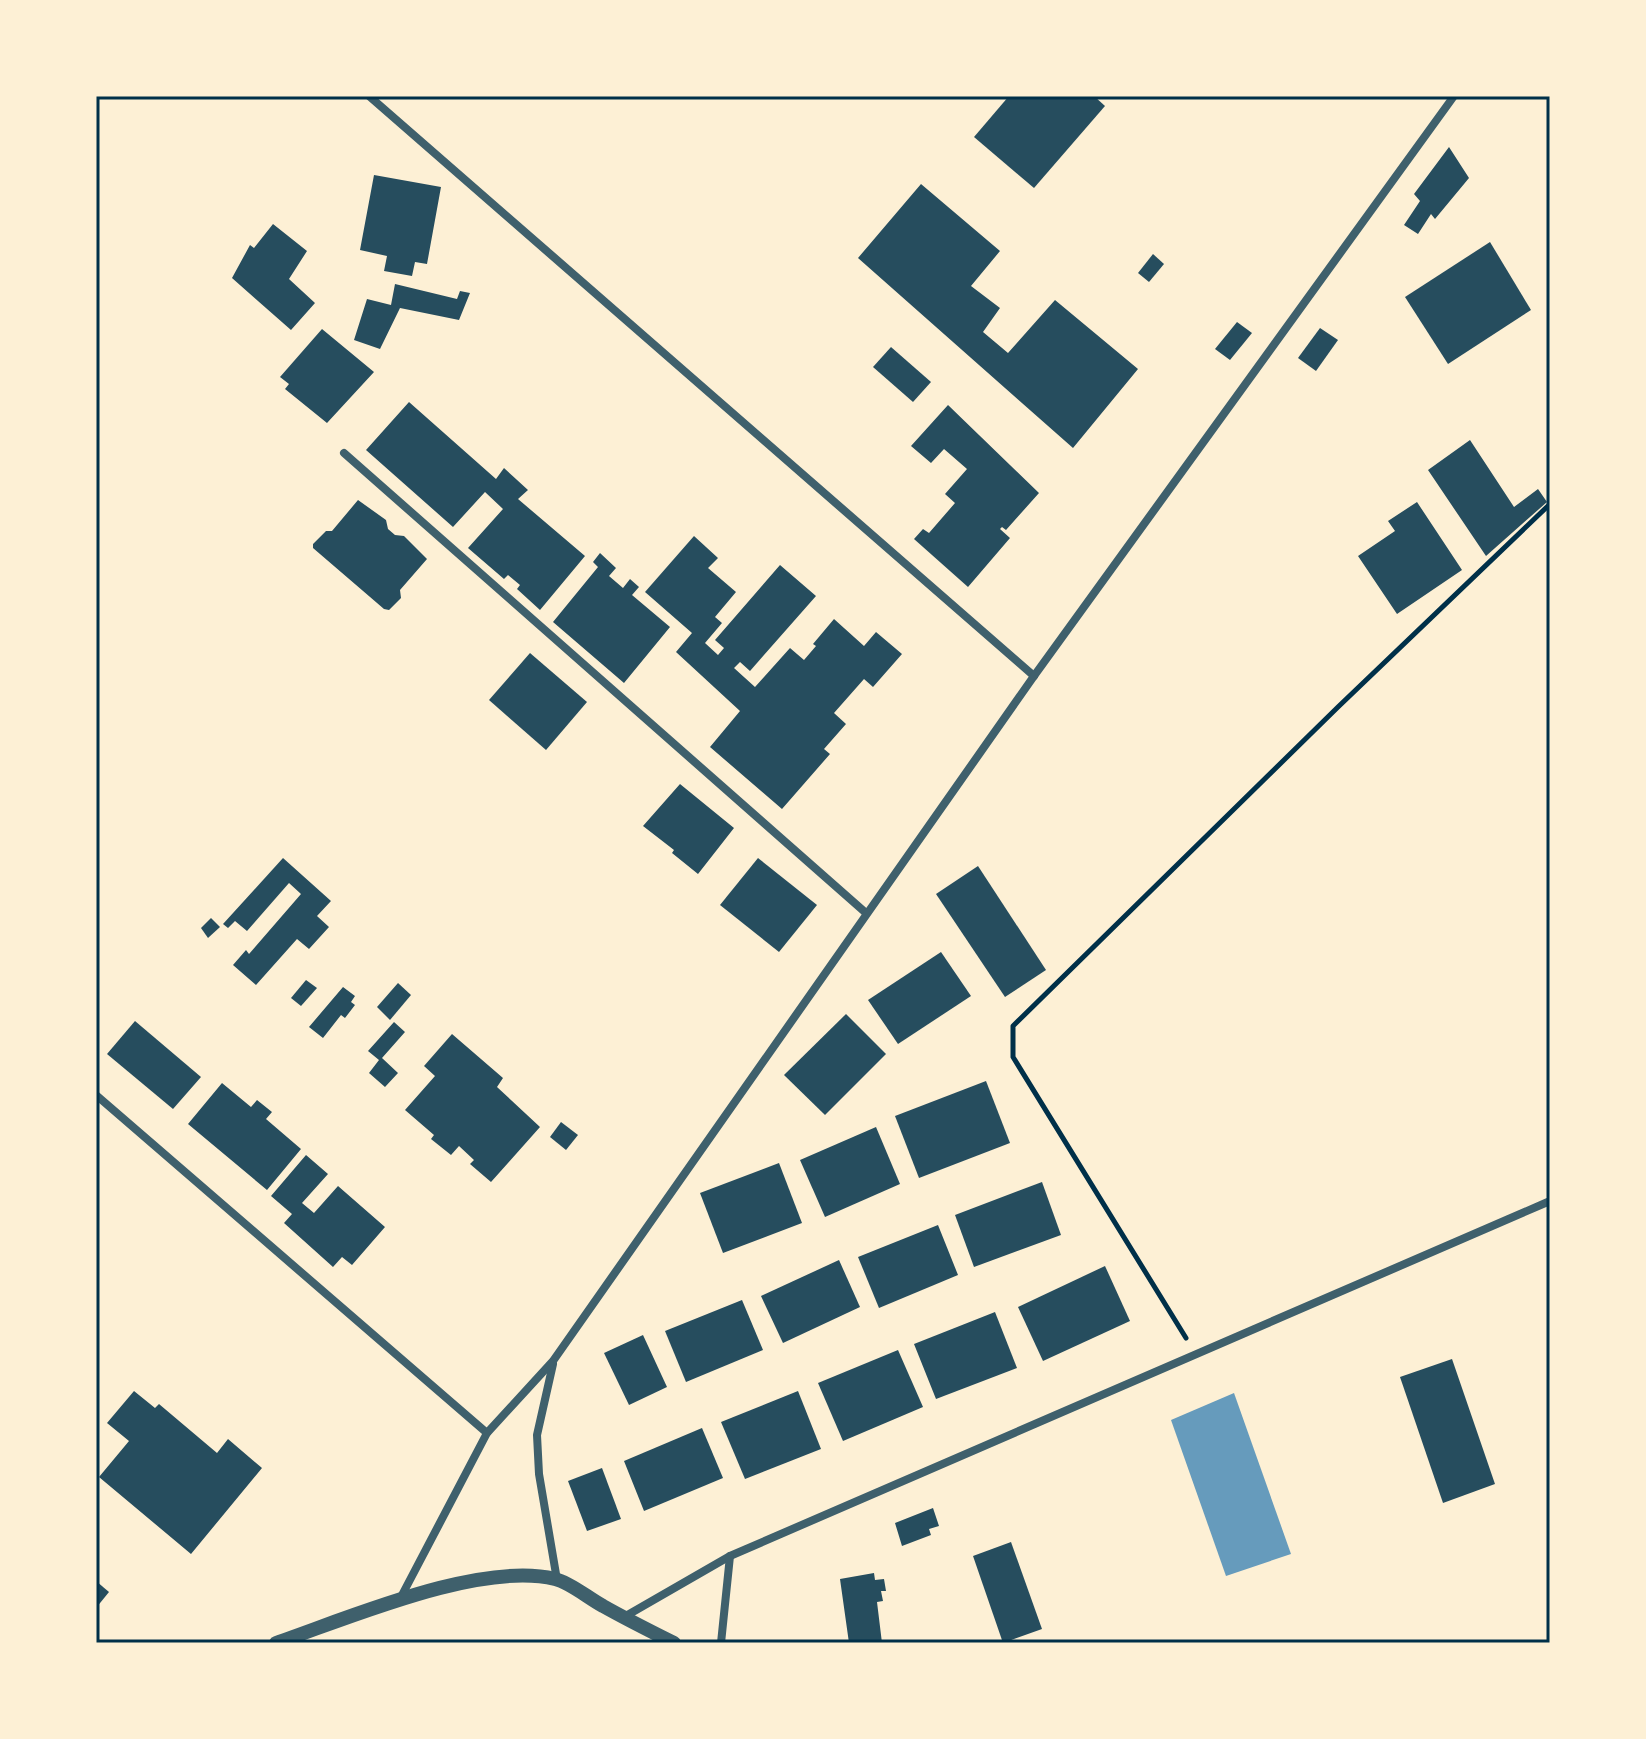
<svg xmlns="http://www.w3.org/2000/svg" width="1646" height="1739" font-family="Montserrat,sans-serif">
<rect width="100%" height="100%" fill="#fdf0d5"/>
<path fill="#669bbc" d="M 1234,1393 L 1291,1554 L 1226,1576 L 1171,1420 Z"/>
<g fill="#264d5e">
<path d="M 1009,96 L 1094,96 L 1105,106 L 1034,188 L 974,137 Z"/>
<path d="M 1449,147 L 1469,178 L 1435,219 L 1431,214 L 1418,234 L 1404,225 L 1420,201 L 1414,194 Z"/>
<path d="M 374,175 L 441,187 L 427,264 L 415,262 L 412,276 L 384,271 L 387,256 L 360,250 Z"/>
<path d="M 921,184 L 1000,251 L 971,286 L 1000,308 L 983,332 L 1008,353 L 1055,300 L 1138,369 L 1073,448 L 858,258 Z"/>
<path d="M 273,224 L 307,251 L 289,279 L 315,303 L 291,330 L 232,278 L 250,245 L 254,248 Z"/>
<path d="M 1490,242 L 1531,310 L 1448,364 L 1405,297 Z"/>
<path d="M 1153,254 L 1164,264 L 1149,282 L 1138,273 Z"/>
<path d="M 395,284 L 457,299 L 460,291 L 470,293 L 459,320 L 400,308 L 380,349 L 354,340 L 367,299 L 391,305 Z"/>
<path d="M 1237,322 L 1252,333 L 1230,360 L 1215,349 Z"/>
<path d="M 1320,328 L 1338,340 L 1316,371 L 1298,358 Z"/>
<path d="M 322,329 L 374,372 L 327,423 L 285,389 L 289,384 L 280,377 Z"/>
<path d="M 891,347 L 931,382 L 913,402 L 873,367 Z"/>
<path d="M 409,402 L 496,479 L 504,468 L 528,490 L 518,499 L 585,556 L 540,610 L 517,589 L 520,585 L 508,575 L 504,579 L 468,548 L 503,509 L 485,492 L 453,527 L 366,450 Z"/>
<path d="M 948,405 L 1039,493 L 1006,530 L 1002,527 L 1000,529 L 1010,538 L 968,587 L 914,539 L 923,529 L 929,533 L 955,503 L 945,494 L 967,469 L 944,449 L 931,463 L 911,446 Z"/>
<path d="M 1470,440 L 1514,507 L 1538,489 L 1547,502 L 1486,556 L 1428,470 Z"/>
<path d="M 358,500 L 386,520 L 388,529 L 395,535 L 404,536 L 427,559 L 400,590 L 401,598 L 389,610 L 384,609 L 313,548 L 313,544 L 326,531 L 332,531 Z"/>
<path d="M 1417,502 L 1462,570 L 1397,614 L 1358,556 L 1395,531 L 1388,521 Z"/>
<path d="M 694,536 L 718,558 L 708,568 L 736,592 L 715,617 L 722,623 L 705,643 L 718,655 L 724,648 L 715,640 L 780,565 L 816,596 L 750,671 L 740,662 L 734,668 L 755,687 L 790,648 L 804,660 L 816,646 L 813,644 L 834,619 L 864,646 L 876,632 L 902,654 L 873,687 L 864,679 L 834,713 L 846,724 L 824,749 L 830,754 L 782,809 L 710,747 L 740,711 L 676,652 L 692,633 L 645,592 Z"/>
<path d="M 600,553 L 616,568 L 609,576 L 623,588 L 630,579 L 639,587 L 632,595 L 670,627 L 624,683 L 553,622 L 598,567 L 593,562 Z"/>
<path d="M 530,653 L 587,702 L 546,750 L 489,700 Z"/>
<path d="M 680,784 L 734,828 L 698,874 L 672,853 L 674,850 L 643,826 Z"/>
<path d="M 283,858 L 331,901 L 317,916 L 329,927 L 309,949 L 297,939 L 256,985 L 233,965 L 246,950 L 249,954 L 301,894 L 289,883 L 247,931 L 235,921 L 228,928 L 223,924 Z"/>
<path d="M 758,858 L 817,905 L 779,952 L 720,905 Z"/>
<path d="M 978,866 L 1046,970 L 1005,997 L 936,894 Z"/>
<path d="M 211,918 L 220,927 L 208,938 L 201,928 Z"/>
<path d="M 941,952 L 971,996 L 898,1044 L 868,1000 Z"/>
<path d="M 306,980 L 317,988 L 301,1006 L 291,998 Z"/>
<path d="M 398,983 L 411,995 L 390,1020 L 377,1007 Z"/>
<path d="M 343,987 L 355,996 L 351,1002 L 355,1005 L 345,1018 L 341,1015 L 323,1038 L 309,1027 Z"/>
<path d="M 846,1014 L 886,1054 L 825,1115 L 784,1075 Z"/>
<path d="M 135,1021 L 201,1077 L 173,1109 L 107,1054 Z"/>
<path d="M 394,1022 L 405,1032 L 382,1058 L 398,1073 L 385,1087 L 369,1073 L 379,1060 L 368,1051 Z"/>
<path d="M 452,1034 L 503,1078 L 497,1087 L 540,1127 L 491,1182 L 470,1164 L 474,1160 L 459,1146 L 451,1155 L 431,1139 L 434,1135 L 405,1110 L 435,1076 L 424,1066 Z"/>
<path d="M 986,1081 L 1010,1143 L 919,1178 L 895,1116 Z"/>
<path d="M 222,1083 L 251,1107 L 257,1100 L 272,1112 L 266,1119 L 301,1149 L 267,1190 L 188,1124 Z"/>
<path d="M 561,1122 L 578,1135 L 566,1150 L 550,1137 Z"/>
<path d="M 876,1127 L 900,1184 L 825,1217 L 800,1160 Z"/>
<path d="M 306,1155 L 328,1174 L 302,1203 L 314,1213 L 338,1186 L 385,1227 L 352,1265 L 342,1257 L 333,1267 L 284,1223 L 292,1214 L 271,1196 Z"/>
<path d="M 779,1163 L 802,1223 L 723,1253 L 700,1193 Z"/>
<path d="M 1042,1182 L 1061,1235 L 974,1267 L 955,1215 Z"/>
<path d="M 938,1225 L 958,1275 L 879,1308 L 858,1257 Z"/>
<path d="M 839,1260 L 860,1307 L 783,1343 L 761,1296 Z"/>
<path d="M 1105,1266 L 1130,1321 L 1043,1361 L 1018,1307 Z"/>
<path d="M 742,1300 L 763,1350 L 686,1382 L 665,1331 Z"/>
<path d="M 995,1312 L 1017,1368 L 936,1399 L 914,1344 Z"/>
<path d="M 643,1335 L 667,1387 L 629,1405 L 604,1353 Z"/>
<path d="M 898,1350 L 923,1407 L 843,1441 L 818,1383 Z"/>
<path d="M 1452,1359 L 1495,1484 L 1443,1503 L 1400,1377 Z"/>
<path d="M 134,1391 L 155,1408 L 159,1404 L 217,1453 L 228,1439 L 262,1468 L 191,1554 L 99,1477 L 129,1441 L 107,1423 Z"/>
<path d="M 798,1391 L 821,1449 L 745,1479 L 721,1422 Z"/>
<path d="M 702,1428 L 723,1478 L 644,1511 L 624,1461 Z"/>
<path d="M 602,1468 L 621,1519 L 587,1531 L 568,1481 Z"/>
<path d="M 933,1508 L 939,1526 L 929,1529 L 931,1535 L 902,1546 L 895,1523 Z"/>
<path d="M 1011,1542 L 1042,1629 L 1003,1643 L 973,1556 Z"/>
<path d="M 874,1573 L 875,1580 L 884,1579 L 886,1591 L 881,1591 L 883,1601 L 877,1602 L 882,1643 L 849,1643 L 840,1579 Z"/>
<path d="M 96,1581 L 109,1592 L 96,1608 Z"/>
</g>
<g fill="none" stroke-linecap="round" stroke-linejoin="round">
<path stroke="#003049" stroke-width="5" d="M 1186,1338 L 1013,1057 L 1013,1026 L 1338,707 L 1550,504"/>
<g stroke="#3f606c" stroke-width="8">
<path d="M 369,96 L 1034,676"/>
<path d="M 344,453 L 866,913"/>
<path d="M 96,1095 L 487,1433"/>
<path d="M 553,1364 L 537,1435 L 539,1474 L 557,1580"/>
<path d="M 401,1597 L 487,1433 L 553,1361 L 1034,676 L 1454,96"/>
<path d="M 624,1617 L 730,1556 L 1550,1201"/>
<path d="M 721,1643 L 730,1556"/>
</g>
<path stroke="#3f606c" stroke-width="14" d="M 276,1643 C 349,1618 480,1561 555,1579 C 571,1583 588,1598 603,1606 C 626,1619 650,1631 674,1643"/>
</g>
<rect width="1646" height="1739" fill="none" stroke="#fdf0d5" stroke-width="196"/>
<rect x="98" y="98" width="1450" height="1543" fill="none" stroke="#003049" stroke-width="3"/>
</svg>
